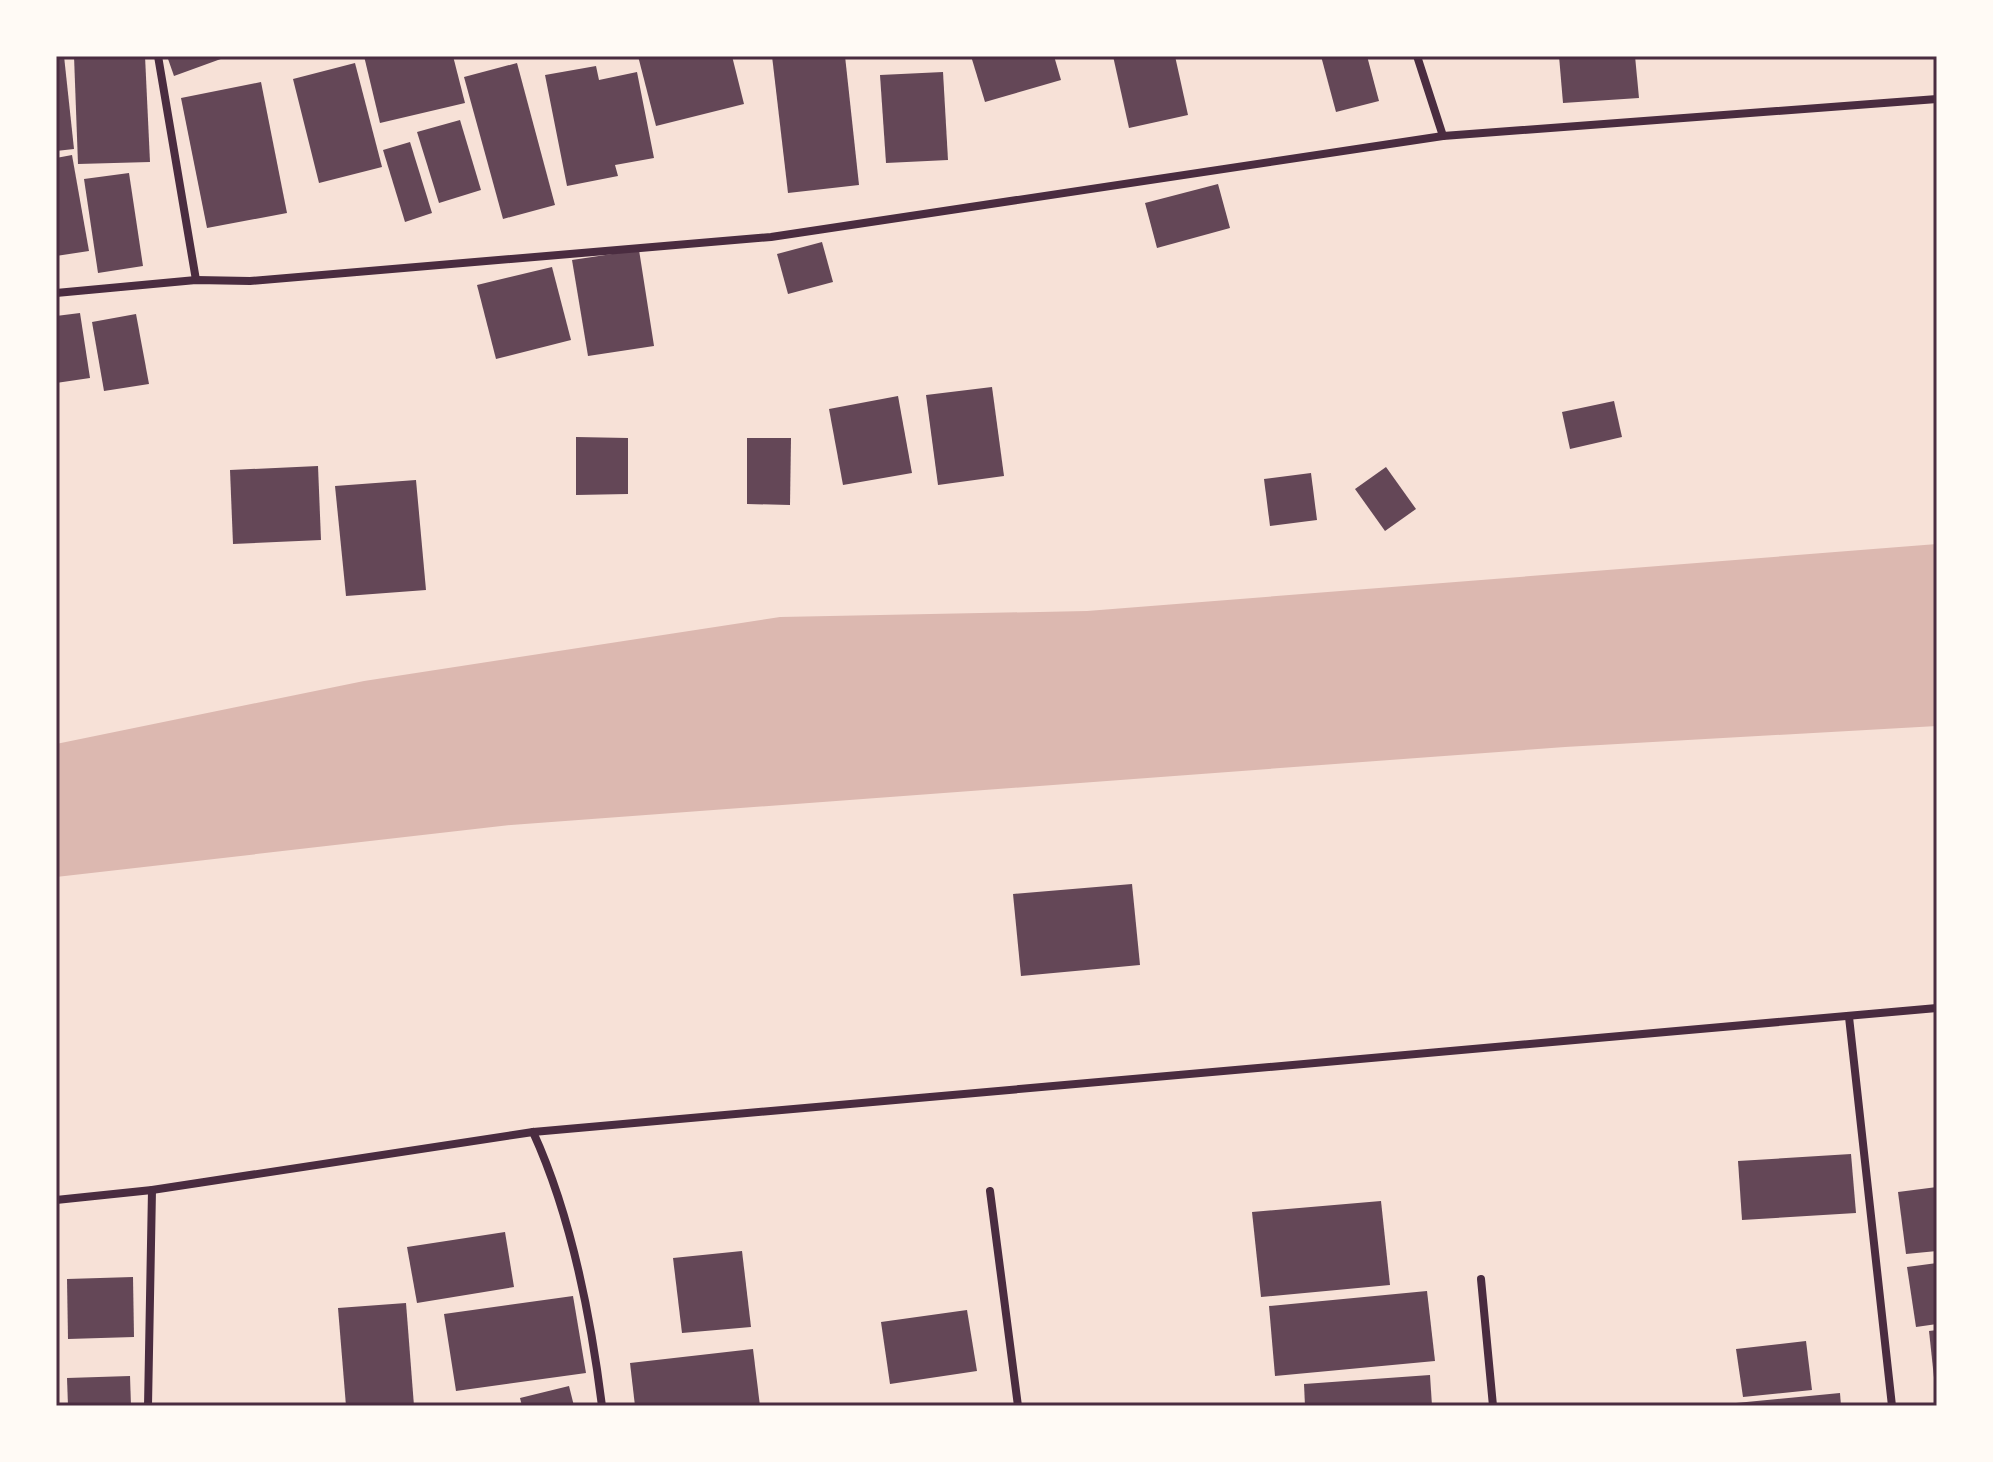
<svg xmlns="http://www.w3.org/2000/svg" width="1993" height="1462" font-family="'Nunito Sans',sans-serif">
<rect width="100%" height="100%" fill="#f7e1d7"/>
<path fill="#dcb8b0" d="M 1937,544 L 1937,726 L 1565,747 L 511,825 L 56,877 L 56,744 L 364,681 L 780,617 L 1087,611 Z"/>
<g fill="#644757">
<path d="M 56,56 L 64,56 L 74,149 L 56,151 Z"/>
<path d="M 74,56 L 145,56 L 150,162 L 78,164 Z"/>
<path d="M 167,56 L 229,56 L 174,76 Z"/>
<path d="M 364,56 L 453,56 L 465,103 L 380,123 Z"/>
<path d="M 638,56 L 732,56 L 744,104 L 656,126 Z"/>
<path d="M 772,56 L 845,56 L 859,185 L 788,193 Z"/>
<path d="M 971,56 L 1054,56 L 1061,80 L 985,102 Z"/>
<path d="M 1113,56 L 1175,56 L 1188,115 L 1129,128 Z"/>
<path d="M 1321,56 L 1367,56 L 1379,101 L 1336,112 Z"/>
<path d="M 1559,56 L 1635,56 L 1639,98 L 1563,103 Z"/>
<path d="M 355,63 L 382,167 L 319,183 L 293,79 Z"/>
<path d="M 517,63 L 555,205 L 503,219 L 464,77 Z"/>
<path d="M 596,66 L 599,80 L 637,72 L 654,158 L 615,165 L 618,176 L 567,186 L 545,75 Z"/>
<path d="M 943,72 L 948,160 L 886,163 L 880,75 Z"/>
<path d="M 261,82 L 287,213 L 207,228 L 181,98 Z"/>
<path d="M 460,120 L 481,190 L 439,203 L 417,132 Z"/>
<path d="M 410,142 L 432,213 L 405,222 L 383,150 Z"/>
<path d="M 72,155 L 89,251 L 56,256 L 56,158 Z"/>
<path d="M 129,173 L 143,266 L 98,273 L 84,179 Z"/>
<path d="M 1218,184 L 1230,228 L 1157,248 L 1145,203 Z"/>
<path d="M 822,242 L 833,282 L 788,294 L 777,254 Z"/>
<path d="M 639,250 L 654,346 L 588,356 L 572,260 Z"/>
<path d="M 552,267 L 571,340 L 496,359 L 477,285 Z"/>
<path d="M 80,313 L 90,378 L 56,383 L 56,316 Z"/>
<path d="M 136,314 L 149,384 L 104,391 L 92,322 Z"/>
<path d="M 992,387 L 1004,476 L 938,485 L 926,395 Z"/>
<path d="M 898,396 L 912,473 L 843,485 L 829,409 Z"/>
<path d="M 1614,401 L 1622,437 L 1570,449 L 1562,412 Z"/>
<path d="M 576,437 L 628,438 L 628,494 L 576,495 Z"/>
<path d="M 747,438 L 791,438 L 790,505 L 747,504 Z"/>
<path d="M 318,466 L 321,540 L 233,544 L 230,470 Z"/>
<path d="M 1386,467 L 1416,509 L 1385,531 L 1355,489 Z"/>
<path d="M 1311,473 L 1317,520 L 1270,526 L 1264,479 Z"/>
<path d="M 416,480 L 426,590 L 346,596 L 335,486 Z"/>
<path d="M 1132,884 L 1140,965 L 1021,976 L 1013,894 Z"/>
<path d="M 1851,1154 L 1856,1213 L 1742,1220 L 1738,1161 Z"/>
<path d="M 1937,1187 L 1937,1251 L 1906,1254 L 1898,1192 Z"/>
<path d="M 1381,1201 L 1390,1285 L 1261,1297 L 1252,1212 Z"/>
<path d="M 505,1232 L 514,1287 L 417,1303 L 407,1247 Z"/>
<path d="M 742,1251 L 751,1327 L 682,1333 L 673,1258 Z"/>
<path d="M 1937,1263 L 1937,1324 L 1916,1327 L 1907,1267 Z"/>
<path d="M 133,1277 L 134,1337 L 68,1339 L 67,1279 Z"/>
<path d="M 1427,1291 L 1435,1361 L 1275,1376 L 1269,1306 Z"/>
<path d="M 573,1296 L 586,1373 L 456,1391 L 444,1314 Z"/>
<path d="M 406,1303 L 414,1406 L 346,1406 L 338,1308 Z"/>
<path d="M 967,1310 L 977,1371 L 890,1384 L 881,1322 Z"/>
<path d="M 1937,1330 L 1937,1387 L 1935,1387 L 1929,1331 Z"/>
<path d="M 1806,1341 L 1812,1390 L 1743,1397 L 1736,1349 Z"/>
<path d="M 753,1349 L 760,1406 L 635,1406 L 630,1363 Z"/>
<path d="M 1430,1375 L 1432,1406 L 1305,1406 L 1304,1384 Z"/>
<path d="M 130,1376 L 131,1406 L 68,1406 L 67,1378 Z"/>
<path d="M 569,1386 L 574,1406 L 522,1406 L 520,1398 Z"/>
<path d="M 1840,1393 L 1841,1406 L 1737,1406 L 1736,1403 Z"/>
</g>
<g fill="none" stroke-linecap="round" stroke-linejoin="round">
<g stroke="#4a2c40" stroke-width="8">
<path d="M 158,56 L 196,280"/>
<path d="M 1417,56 L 1443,136"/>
<path d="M 56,293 L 196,280 L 250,281 L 771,237 L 1443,136 L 1937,99"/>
<path d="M 1849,1017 L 1892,1406"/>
<path d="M 533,1132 C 570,1213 591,1318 602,1406"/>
<path d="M 990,1191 L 1018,1406"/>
<path d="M 56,1200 L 152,1190 L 533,1132 L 1937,1008"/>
<path d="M 1481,1279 L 1493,1406"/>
<path d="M 148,1406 L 152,1190"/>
</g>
</g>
<rect width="1993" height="1462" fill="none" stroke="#fffaf5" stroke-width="116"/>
<rect x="58" y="58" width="1877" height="1346" fill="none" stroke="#4a2c40" stroke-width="3"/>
</svg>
